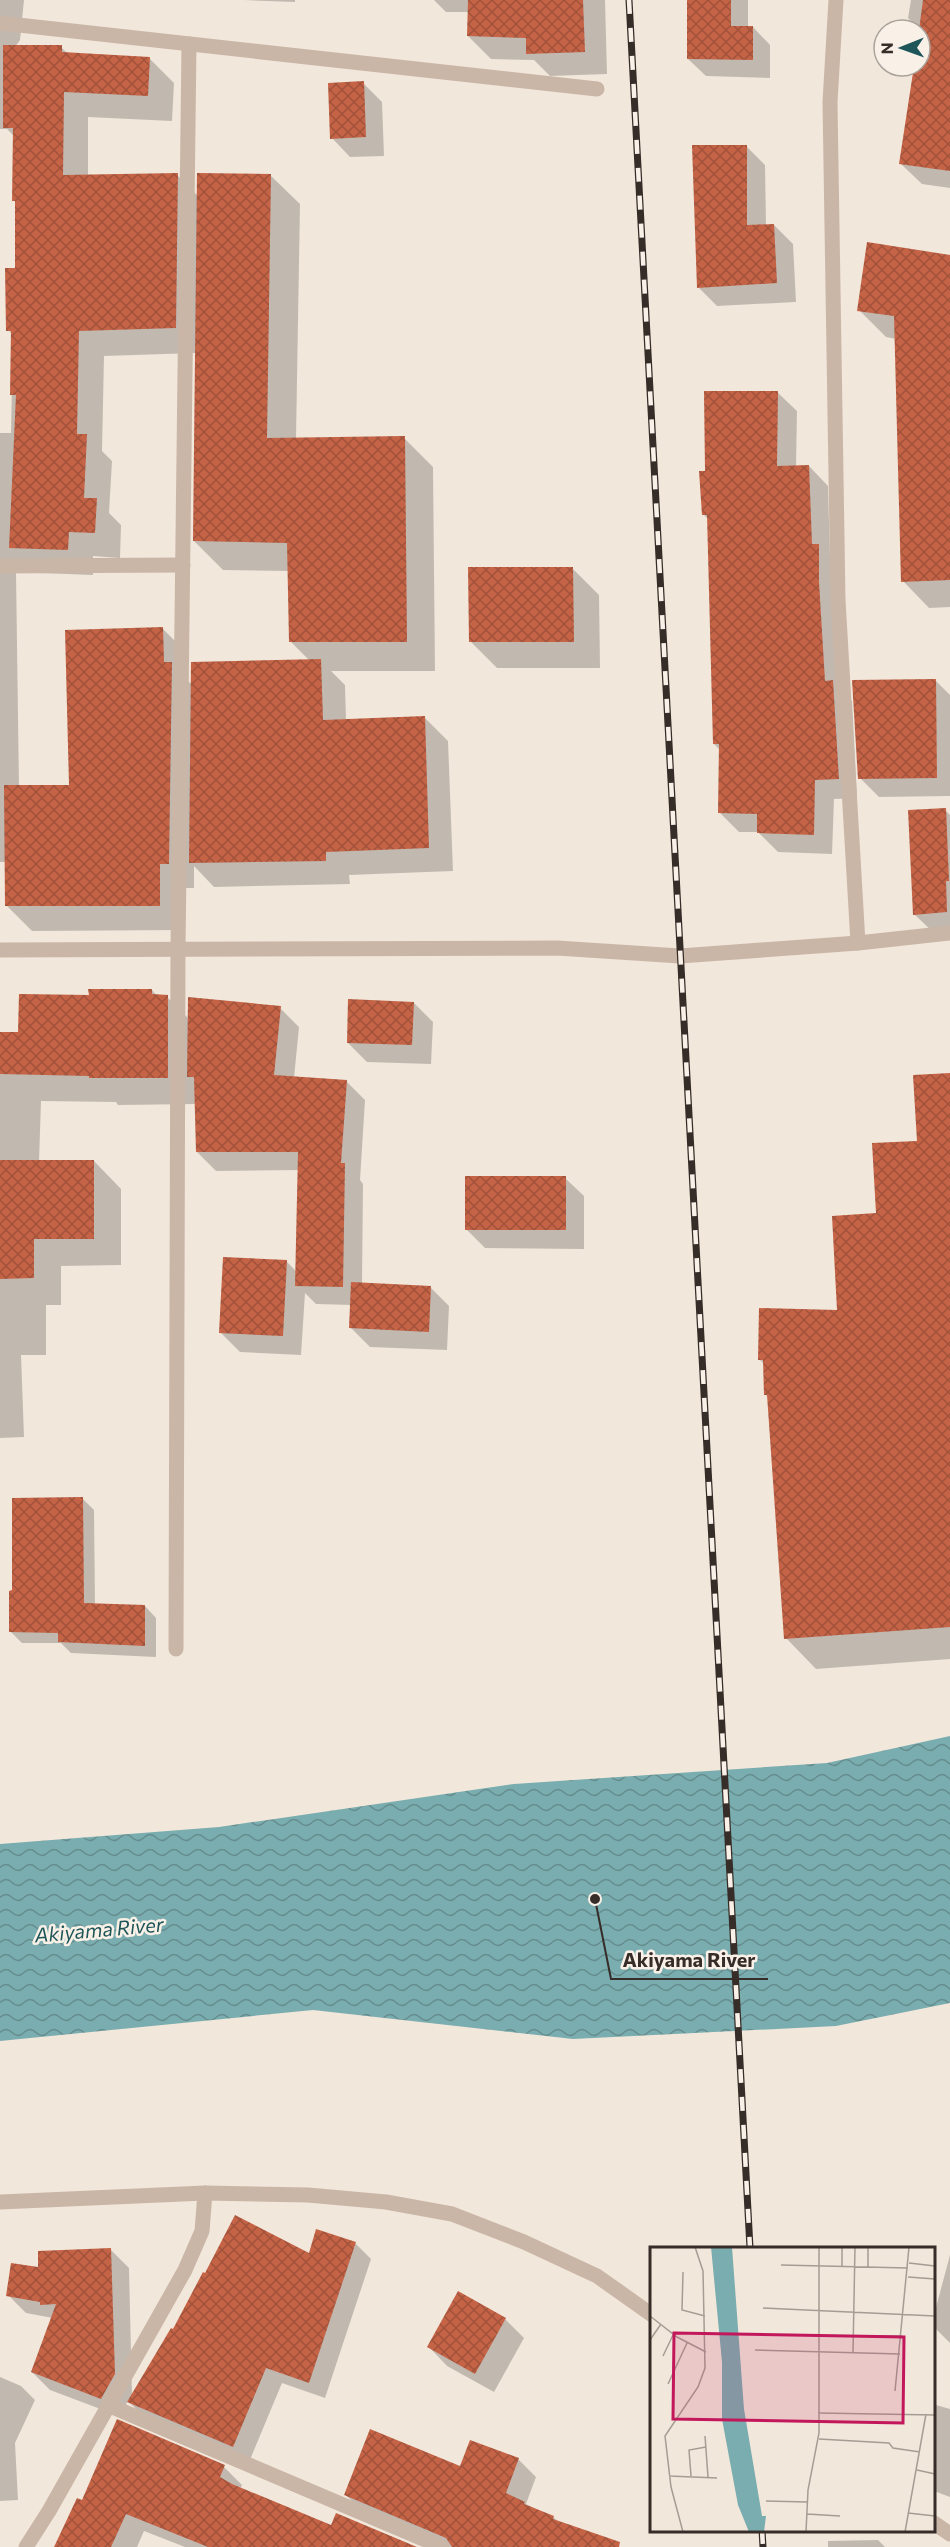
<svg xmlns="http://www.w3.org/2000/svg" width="950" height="2547" font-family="Commissioner,sans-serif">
<defs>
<pattern id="water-waves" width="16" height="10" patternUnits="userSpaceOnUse" patternTransform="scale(1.5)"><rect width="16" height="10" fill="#7aadaf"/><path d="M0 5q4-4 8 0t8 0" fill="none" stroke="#658d8e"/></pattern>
<pattern id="building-cross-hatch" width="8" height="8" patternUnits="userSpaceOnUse" patternTransform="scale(1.5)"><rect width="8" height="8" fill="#c56346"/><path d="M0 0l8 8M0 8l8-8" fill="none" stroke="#a1523a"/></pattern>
</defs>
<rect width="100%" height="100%" fill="#f2e7db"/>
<path fill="url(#water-waves)" d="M 950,1736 L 950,2003 L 836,2026 L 573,2039 L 313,2010 L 0,2041 L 0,1844 L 219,1827 L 514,1784 L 827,1763 Z"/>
<g fill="#0003" fill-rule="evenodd">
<path d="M 0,0 L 24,0 L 20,40 L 15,47 L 61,47 L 68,54 L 149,58 L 174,83 L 172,121 L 88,117 L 88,176 L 177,175 L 198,196 L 270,175 L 300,204 L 296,439 L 404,438 L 433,467 L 435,671 L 331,671 L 345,685 L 346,720 L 424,717 L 448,741 L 453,871 L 349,875 L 350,884 L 214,887 L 194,866 L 194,888 L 184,888 L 184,930 L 32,931 L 7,906 L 6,862 L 0,862 L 0,433 L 11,433 L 13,335 L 8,330 L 16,270 L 15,137 L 7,129 L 0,129 ZM 196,353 L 194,541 L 223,570 L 289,571 L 291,642 L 310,661 L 192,685 L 188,681 L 188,654 L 163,629 L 70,787 L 19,787 L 16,572 L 93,575 L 93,556 L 120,558 L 121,525 L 109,513 L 112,461 L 102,451 L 104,356 Z"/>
<path d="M 244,0 L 295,0 L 295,2 Z"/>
<path d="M 434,0 L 605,0 L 607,74 L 550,76 L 534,60 L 491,59 L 468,36 L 469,12 L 446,12 Z"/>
<path d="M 690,0 L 748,0 L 748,27 L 753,27 L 770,45 L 770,78 L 706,76 L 688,59 Z"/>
<path d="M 911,0 L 950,0 L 950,188 L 922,184 L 901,164 L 915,66 L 920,66 L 920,30 L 908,18 Z"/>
<path d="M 363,83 L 382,102 L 384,156 L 350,157 L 332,138 Z"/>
<path d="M 746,146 L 765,165 L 766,226 L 774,225 L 793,244 L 796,302 L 717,306 L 698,287 Z"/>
<path d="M 950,256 L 950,607 L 929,608 L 903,581 L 896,339 L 886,337 L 859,310 Z"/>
<path d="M 777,392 L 797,411 L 796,467 L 809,466 L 828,486 L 830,557 L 843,692 L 852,701 L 857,798 L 834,799 L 832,854 L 778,852 L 758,832 L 739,832 L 720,813 L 720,750 L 714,744 L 709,520 L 703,514 L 706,472 Z"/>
<path d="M 572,568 L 599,595 L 600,668 L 497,668 L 470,641 Z"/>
<path d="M 935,680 L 950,695 L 950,796 L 879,797 L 860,778 Z"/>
<path d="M 945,810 L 950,815 L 950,934 L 936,935 L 914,914 Z"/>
<path d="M 152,990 L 157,996 L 167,997 L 189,1019 L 280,1008 L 299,1027 L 294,1078 L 347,1082 L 365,1100 L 360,1180 L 363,1184 L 362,1284 L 430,1287 L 449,1306 L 447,1350 L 370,1347 L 351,1328 L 352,1305 L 316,1304 L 305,1293 L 301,1355 L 240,1352 L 221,1333 L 286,1261 L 297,1272 L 299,1170 L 216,1171 L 197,1152 L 196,1104 L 118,1105 L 116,1102 L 41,1101 L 39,1162 L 94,1161 L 121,1189 L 121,1265 L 61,1266 L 61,1305 L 46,1305 L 46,1355 L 21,1355 L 24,1437 L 0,1438 L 0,1034 L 20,1034 L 90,996 Z"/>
<path d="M 414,1003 L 433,1022 L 431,1064 L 367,1062 L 348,1043 Z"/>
<path d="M 950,1075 L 950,1659 L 816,1669 L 786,1638 L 768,1397 L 765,1394 L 765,1365 L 760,1360 L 838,1311 L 877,1214 L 918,1142 Z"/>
<path d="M 565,1178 L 584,1196 L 584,1249 L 485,1248 L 466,1229 Z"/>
<path d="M 82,1498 L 94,1510 L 95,1605 L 145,1606 L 156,1618 L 156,1657 L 71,1653 L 61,1643 L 22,1643 L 10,1631 L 14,1592 Z"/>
<path d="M 355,2243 L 371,2259 L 325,2398 L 282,2383 L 249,2462 L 145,2418 L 128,2401 L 119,2416 L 50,2390 L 32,2372 L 53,2318 L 26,2313 L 8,2295 L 40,2269 L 111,2250 L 129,2268 L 132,2396 L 173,2331 L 310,2255 Z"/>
<path d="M 950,2255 L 950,2343 L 934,2327 L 934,2315 Z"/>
<path d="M 505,2319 L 524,2338 L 494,2392 L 447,2366 L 429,2347 Z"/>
<path d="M 0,2377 L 21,2386 L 35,2400 L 15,2443 L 18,2500 L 0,2501 Z"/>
<path d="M 936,2405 L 950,2409 L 950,2497 L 934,2491 L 934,2412 Z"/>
<path d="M 518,2459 L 536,2477 L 526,2504 L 554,2518 L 590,2547 L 445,2547 L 363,2512 L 345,2494 L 461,2468 Z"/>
<path d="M 224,2467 L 242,2485 L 240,2489 L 332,2526 L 415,2547 L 185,2547 L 144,2531 L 137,2547 L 56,2547 L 83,2502 Z"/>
<path d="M 878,2540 L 885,2547 L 828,2547 L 828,2541 Z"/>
</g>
<g fill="url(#building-cross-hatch)">
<path d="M 468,0 L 583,0 L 585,52 L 526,54 L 526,38 L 467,36 Z"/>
<path d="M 687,0 L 731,0 L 731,26 L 753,26 L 753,60 L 687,59 Z"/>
<path d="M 923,0 L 950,0 L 950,171 L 899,164 L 914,66 L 920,66 L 919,30 Z"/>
<path d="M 3,45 L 62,45 L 62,52 L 150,57 L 148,96 L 64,92 L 63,175 L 178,173 L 176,328 L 79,331 L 77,434 L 87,434 L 84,498 L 97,498 L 95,533 L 69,532 L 68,550 L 9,548 L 16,395 L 10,395 L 11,331 L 6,331 L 5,268 L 15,268 L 15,201 L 12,201 L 13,128 L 3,128 Z"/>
<path d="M 364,81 L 366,137 L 330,139 L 328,83 Z"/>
<path d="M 692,145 L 747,145 L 747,225 L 774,224 L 777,283 L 697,288 Z"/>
<path d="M 197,173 L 271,174 L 267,438 L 405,436 L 407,642 L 289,642 L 287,543 L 193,541 Z"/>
<path d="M 867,242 L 950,255 L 950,580 L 901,582 L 894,316 L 857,311 Z"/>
<path d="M 704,391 L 778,391 L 777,466 L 809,465 L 812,544 L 819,544 L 819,582 L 825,681 L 833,680 L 839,779 L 815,780 L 814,835 L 757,833 L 757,814 L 718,813 L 719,744 L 713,744 L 707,515 L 702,515 L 699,471 L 705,471 Z"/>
<path d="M 468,567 L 573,567 L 574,642 L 469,642 Z"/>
<path d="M 163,627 L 164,662 L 172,662 L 169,864 L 160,864 L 160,906 L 5,906 L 4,785 L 69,785 L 65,630 Z"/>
<path d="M 321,659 L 323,720 L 425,716 L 429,848 L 326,852 L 326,861 L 189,863 L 191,662 Z"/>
<path d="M 936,679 L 937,778 L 858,779 L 852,680 Z"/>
<path d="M 946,808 L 949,881 L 946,881 L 947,912 L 913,915 L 908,810 Z"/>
<path d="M 88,989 L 152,989 L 152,994 L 168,995 L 168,1078 L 89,1078 L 89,1076 L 0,1074 L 0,1032 L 18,1032 L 19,994 L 89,995 Z"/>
<path d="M 188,997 L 281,1006 L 274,1075 L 347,1080 L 341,1163 L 345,1163 L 343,1287 L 295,1286 L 298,1152 L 196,1152 L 194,1077 L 187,1077 Z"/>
<path d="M 348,999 L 414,1002 L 412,1045 L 347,1043 Z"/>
<path d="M 950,1073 L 950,1627 L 784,1639 L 767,1395 L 764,1395 L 763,1360 L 758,1360 L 759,1308 L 837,1310 L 832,1216 L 876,1213 L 872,1143 L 917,1141 L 913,1075 Z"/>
<path d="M 0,1160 L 94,1160 L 94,1239 L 34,1239 L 34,1278 L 0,1279 Z"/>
<rect x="465" y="1176" width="101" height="54"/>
<path d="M 223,1257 L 287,1260 L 283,1336 L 219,1333 Z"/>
<path d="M 351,1282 L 431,1286 L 429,1332 L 349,1328 Z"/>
<path d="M 83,1497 L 84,1603 L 145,1605 L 145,1646 L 58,1642 L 58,1633 L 9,1632 L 9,1591 L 12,1590 L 12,1498 Z"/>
<path d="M 235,2215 L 309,2253 L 316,2229 L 356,2242 L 309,2383 L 266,2368 L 233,2447 L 127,2402 L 171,2328 L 173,2329 L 203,2272 L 205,2273 Z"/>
<path d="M 111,2248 L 115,2374 L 101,2399 L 31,2372 L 56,2304 L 40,2305 L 40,2302 L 6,2296 L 11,2263 L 38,2267 L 38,2251 Z"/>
<path d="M 458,2291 L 506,2318 L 475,2374 L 427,2347 Z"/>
<path d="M 117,2419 L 225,2465 L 220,2477 L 232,2484 L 331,2525 L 336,2513 L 417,2547 L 208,2547 L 126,2514 L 111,2547 L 54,2547 L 77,2498 L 82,2500 Z"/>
<path d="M 370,2429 L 460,2466 L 470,2440 L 519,2458 L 506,2493 L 525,2502 L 524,2504 L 554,2516 L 553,2519 L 620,2542 L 619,2547 L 452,2547 L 446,2538 L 344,2495 Z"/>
</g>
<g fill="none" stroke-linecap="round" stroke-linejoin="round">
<g stroke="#cab6a7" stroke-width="15">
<path d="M 836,0 L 830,102 L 838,600 L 858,943"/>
<path d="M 0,23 L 597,89"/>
<path d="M 0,566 L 183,565"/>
<path d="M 176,1649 L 178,949 L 189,44"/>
<path d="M 0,2202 L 205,2193 L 308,2195 L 386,2202 L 452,2214 L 524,2242 L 597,2276 L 652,2315"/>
<path d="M 108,2405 L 442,2547"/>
<path d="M 934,2523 L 950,2534"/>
<path d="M 26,2547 L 49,2511 L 185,2270 L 202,2231 L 205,2193"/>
</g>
<path stroke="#cab6a7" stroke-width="15" d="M 0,950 L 557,948 L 680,956 L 858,943 L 950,933"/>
<g stroke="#362c28" stroke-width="7">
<g id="rail">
<path d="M 629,0 L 750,2248"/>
<path d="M 762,2530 L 763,2547"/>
</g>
</g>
<use href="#rail" stroke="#f9f1e8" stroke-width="4.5" stroke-dasharray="14" stroke-linecap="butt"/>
</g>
<g text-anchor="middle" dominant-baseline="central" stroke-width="5" stroke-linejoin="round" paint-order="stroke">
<g font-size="20" font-style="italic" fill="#1d5558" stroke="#f9f1e8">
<text transform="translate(99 1929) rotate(-5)">Akiyama River</text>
</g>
</g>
<g transform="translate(650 2247)">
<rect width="285" height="285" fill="#f2e7db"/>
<path d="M 61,0 L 82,0 L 94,162 L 112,269 L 116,269 L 114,285 L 99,285 L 88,258 L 72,172 L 72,115 Z" fill="#7aadaf"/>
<path fill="none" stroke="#a79c93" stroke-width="1.5" d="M 259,16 L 285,19M 131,18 L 258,21M 192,19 L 192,0M 218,20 L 218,0M 33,25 L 32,63 L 55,69M 258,30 L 285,32M 113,61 L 285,69M 0,69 L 27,90 L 56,105M 218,89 L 252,89M 0,93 L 11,77M 105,103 L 250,107M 203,106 L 205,0M 13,109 L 23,88M 18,137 L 37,96M 245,144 L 259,0M 168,166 L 285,168M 55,189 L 58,230M 169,192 L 239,196 L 243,201 L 270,205M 267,223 L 285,227M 19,229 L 67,231M 41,229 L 39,203 L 56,200M 116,254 L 157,255M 258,266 L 285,269M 157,267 L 190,269M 33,285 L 21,240 L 15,189 L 48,140 L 55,121 L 53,24 L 45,0M 156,285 L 158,243 L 169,186 L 169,0M 255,285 L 276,167"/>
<path fill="#c2185b" fill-opacity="0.15" stroke="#c2185b" stroke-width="3" d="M 24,86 L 254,90 L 253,176 L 23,172 Z"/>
<rect width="285" height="285" fill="none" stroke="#362c28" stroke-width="3"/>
</g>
<path fill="none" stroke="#362c28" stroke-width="2" d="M595 1899L611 1979H768"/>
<circle fill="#362c28" stroke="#f9f1e8" stroke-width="2" cx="595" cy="1899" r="6"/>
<g font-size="20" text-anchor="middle" font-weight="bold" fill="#362c28" stroke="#f9f1e8" stroke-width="5" stroke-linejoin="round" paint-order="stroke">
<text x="689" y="1967">Akiyama River</text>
</g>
<g transform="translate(902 48) rotate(269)"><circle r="28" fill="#f9f1e8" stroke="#aba29b" stroke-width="1.5"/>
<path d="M0-4.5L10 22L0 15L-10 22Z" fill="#1d5558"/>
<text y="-9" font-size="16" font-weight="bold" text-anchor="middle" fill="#362c28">N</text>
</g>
</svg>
